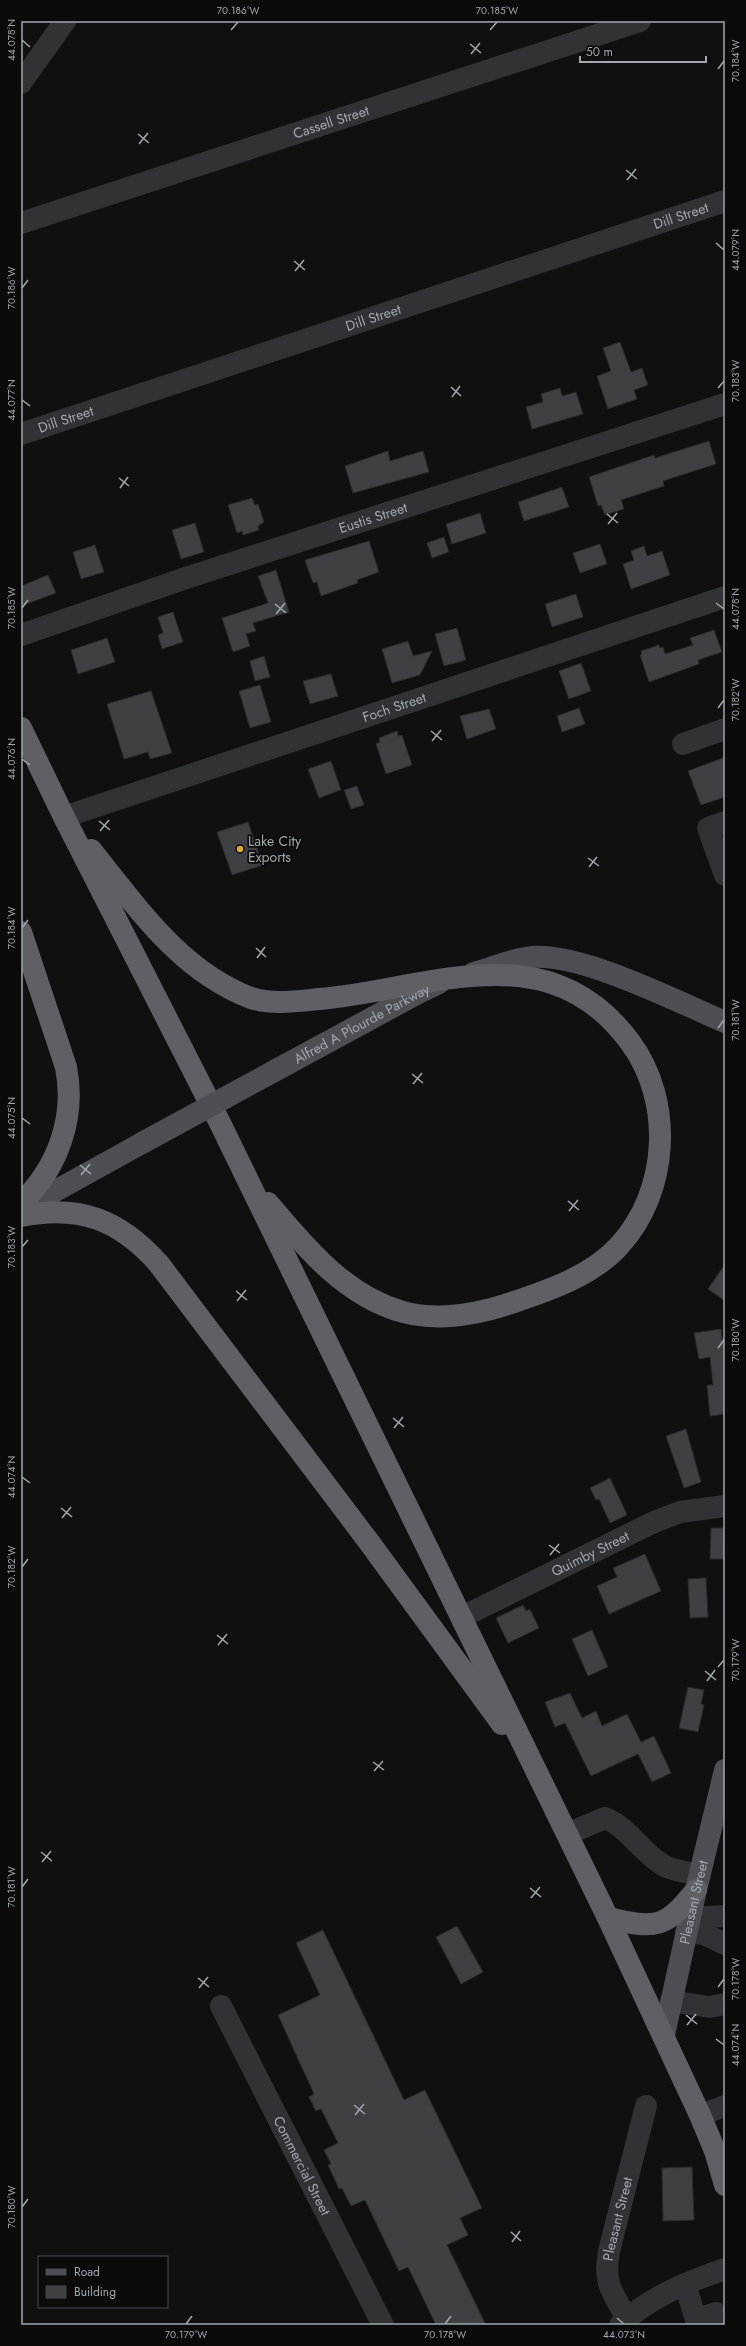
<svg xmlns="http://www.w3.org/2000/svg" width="746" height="2346" font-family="Jost,sans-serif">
<rect width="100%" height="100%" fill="#101011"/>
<g fill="#3f4044" stroke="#2a2a2d">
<path d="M 620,342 L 631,372 L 642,368 L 648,385 L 634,390 L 637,399 L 608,409 L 597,376 L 611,371 L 603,348 Z"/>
<path d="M 560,388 L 562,396 L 576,392 L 583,414 L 532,429 L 526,407 L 543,402 L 541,394 Z"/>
<path d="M 709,441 L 716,464 L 663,481 L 664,486 L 621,500 L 624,509 L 605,515 L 601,505 L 598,506 L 589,477 L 654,455 L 655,458 Z"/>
<path d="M 388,451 L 390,461 L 423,451 L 429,472 L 353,493 L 345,466 Z"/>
<path d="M 562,487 L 569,507 L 524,521 L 518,502 Z"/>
<path d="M 252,498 L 255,505 L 258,504 L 264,522 L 258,526 L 259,530 L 243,535 L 242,531 L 237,533 L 228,505 Z"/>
<path d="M 480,513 L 486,533 L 452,544 L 446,524 Z"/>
<path d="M 195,523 L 204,552 L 181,559 L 172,530 Z"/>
<path d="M 444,537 L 449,552 L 432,558 L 427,543 Z"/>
<path d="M 369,541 L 379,572 L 357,580 L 358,583 L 321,596 L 317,582 L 313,583 L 305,560 Z"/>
<path d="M 600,544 L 607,564 L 580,573 L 573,553 Z"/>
<path d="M 95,545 L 104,572 L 81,579 L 73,552 Z"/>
<path d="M 644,546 L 647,556 L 662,551 L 670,575 L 631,589 L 623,564 L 634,560 L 631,551 Z"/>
<path d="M 276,570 L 289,612 L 253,623 L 256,631 L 246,634 L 250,646 L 233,652 L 222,618 L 268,603 L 258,576 Z"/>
<path d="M 48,575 L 56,593 L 21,606 L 21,586 Z"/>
<path d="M 576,594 L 583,617 L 552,627 L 545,604 Z"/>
<path d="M 173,612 L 183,642 L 162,649 L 158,635 L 163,633 L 158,617 Z"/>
<path d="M 457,628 L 466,660 L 444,666 L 435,634 Z"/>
<path d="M 714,630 L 722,652 L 698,660 L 699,664 L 649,682 L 640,655 L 642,654 L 641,651 L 659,645 L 660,648 L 663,647 L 665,654 L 693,645 L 690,638 Z"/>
<path d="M 107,638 L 115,662 L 78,674 L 71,650 Z"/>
<path d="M 408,641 L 413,656 L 432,651 L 420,675 L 392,683 L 382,649 Z"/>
<path d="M 264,656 L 270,677 L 255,681 L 250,661 Z"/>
<path d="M 581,663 L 591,691 L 569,699 L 559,671 Z"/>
<path d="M 331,674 L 338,696 L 310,704 L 303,681 Z"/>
<path d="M 260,685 L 271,722 L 250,728 L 239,691 Z"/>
<path d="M 151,691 L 172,753 L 150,759 L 148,752 L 124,759 L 107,704 Z"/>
<path d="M 579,708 L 585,724 L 562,732 L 557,716 Z"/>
<path d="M 489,709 L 496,729 L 467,739 L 460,716 Z"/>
<path d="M 397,731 L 398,736 L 402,735 L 412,765 L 386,774 L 376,744 L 380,742 L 379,738 Z"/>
<path d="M 725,757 L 725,797 L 701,805 L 688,771 Z"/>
<path d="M 331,761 L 341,790 L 319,798 L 308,769 Z"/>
<path d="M 357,786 L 364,805 L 351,809 L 344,790 Z"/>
<path d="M 248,822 L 263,865 L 232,875 L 217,832 Z"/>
<path d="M 725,1264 L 725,1301 L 708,1289 Z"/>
<path d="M 721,1329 L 722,1339 L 725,1338 L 725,1414 L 710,1416 L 707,1385 L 713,1385 L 710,1357 L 699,1359 L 694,1333 Z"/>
<path d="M 686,1429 L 701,1482 L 684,1488 L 666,1436 Z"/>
<path d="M 610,1478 L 627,1515 L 610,1523 L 599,1499 L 596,1500 L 590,1488 Z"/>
<path d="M 711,1528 L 725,1528 L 724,1559 L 710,1559 Z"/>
<path d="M 645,1554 L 661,1591 L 609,1614 L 597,1586 L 617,1577 L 613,1568 Z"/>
<path d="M 706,1578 L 708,1617 L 690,1618 L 688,1579 Z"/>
<path d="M 523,1605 L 526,1611 L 530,1609 L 539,1628 L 508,1643 L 496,1618 Z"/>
<path d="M 592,1630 L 608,1667 L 588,1676 L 572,1639 Z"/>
<path d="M 688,1687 L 704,1690 L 701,1704 L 704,1705 L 698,1732 L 679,1728 Z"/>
<path d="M 570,1693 L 582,1718 L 596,1711 L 602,1726 L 627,1714 L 641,1742 L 654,1736 L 671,1773 L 652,1782 L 638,1754 L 591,1776 L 565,1723 L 555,1727 L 545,1702 Z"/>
<path d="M 457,1926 L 483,1972 L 461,1984 L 436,1937 Z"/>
<path d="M 323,1930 L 404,2100 L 425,2090 L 482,2208 L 460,2218 L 468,2235 L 447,2245 L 486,2325 L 436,2325 L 408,2267 L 399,2271 L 365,2200 L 351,2206 L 342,2188 L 339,2189 L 328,2165 L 331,2164 L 324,2150 L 338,2143 L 321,2109 L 316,2111 L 309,2097 L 314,2094 L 278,2015 L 320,1995 L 296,1943 Z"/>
<path d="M 692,2167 L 694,2220 L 663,2221 L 662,2168 Z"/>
</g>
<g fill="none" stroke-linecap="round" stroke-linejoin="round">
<g stroke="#313235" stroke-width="22">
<path d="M 21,83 L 65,21"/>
<path id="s1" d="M 21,223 L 640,21"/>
<path id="s2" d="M 21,434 L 725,201"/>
<path id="s3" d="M 21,635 L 186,578 L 725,404"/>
<path d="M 683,744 L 725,729"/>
<path id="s4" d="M 64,817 L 725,597"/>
<path d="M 725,822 L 708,828 L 725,875"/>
<path id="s5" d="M 462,1617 L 652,1523 L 680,1512 L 725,1506"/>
<path d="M 567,1834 L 605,1818 C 628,1827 641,1852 663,1865 C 672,1871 688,1872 699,1875"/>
<path d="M 689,1918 L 725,1916"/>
<path d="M 686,1932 L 704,1934 L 725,1944"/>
<path d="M 671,2001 L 709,2007 L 725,2004"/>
<path id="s6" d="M 221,2006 L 383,2325"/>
<path d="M 700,2115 L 725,2106"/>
<path d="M 685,2284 L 696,2320 L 716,2313 L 721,2325"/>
<path id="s7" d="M 627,2318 C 612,2293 603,2282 609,2251 L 646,2106"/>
<path d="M 620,2325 C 650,2297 687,2282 725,2269"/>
</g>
<g stroke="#4d4f54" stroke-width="22">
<path d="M 474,973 C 493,968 514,958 533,957 C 584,954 676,1001 725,1022"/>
<path id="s8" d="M 278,1069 L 420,992 L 439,983"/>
<path d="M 21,1210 L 142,1143"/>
<path id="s9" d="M 664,2035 L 696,1890 L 725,1770"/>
</g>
<g stroke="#5e6066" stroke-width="22">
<path d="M 21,728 L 64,817 L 219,1121 L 608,1918 L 700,2115 L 715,2151 L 725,2185"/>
<path d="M 91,850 C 137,907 180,971 251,998 C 272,1005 298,1001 320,999 C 431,989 548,931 630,1042 C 674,1101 669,1192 619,1246 C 593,1275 550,1290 514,1302 C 479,1314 440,1322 403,1312 C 345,1296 305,1247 268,1203"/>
<path d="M 21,932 L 66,1067 C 76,1117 58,1168 21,1203"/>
<path d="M 21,1216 C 80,1204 120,1220 159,1264 L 369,1542 L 502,1724"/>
<path d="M 608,1918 C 656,1929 665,1929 696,1890"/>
</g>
<path stroke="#4d4f54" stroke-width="22" d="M 142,1143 L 278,1069"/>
</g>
<path fill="none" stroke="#a2a7b0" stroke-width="1.5" d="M 231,30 L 238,22M 490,30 L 497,22M 22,40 L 30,47M 470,44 L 481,53M 471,54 L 480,43M 718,69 L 724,61M 138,134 L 149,143M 139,144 L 148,133M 626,170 L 637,179M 627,180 L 636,169M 716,243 L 724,250M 294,261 L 305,270M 295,271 L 304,260M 22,288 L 28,280M 451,387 L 461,396M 718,388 L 724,381M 452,397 L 460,386M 22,400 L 30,406M 119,478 L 129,486M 120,488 L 128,477M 607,514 L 618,523M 608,524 L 617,513M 716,603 L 724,609M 275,604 L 286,613M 22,608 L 28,600M 276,614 L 285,603M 718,708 L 724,700M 431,731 L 442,740M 432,741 L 441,730M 22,759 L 30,765M 99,821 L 110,830M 100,831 L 109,820M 588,858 L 599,866M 589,867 L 597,857M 22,928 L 28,920M 256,948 L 266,957M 257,958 L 265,947M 718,1028 L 724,1020M 412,1074 L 423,1083M 413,1084 L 422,1073M 22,1118 L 30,1124M 80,1165 L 91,1174M 81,1175 L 90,1164M 568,1201 L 579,1210M 569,1211 L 578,1200M 22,1247 L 28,1240M 236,1291 L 247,1300M 237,1301 L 246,1290M 718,1348 L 724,1340M 393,1418 L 404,1427M 394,1428 L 403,1417M 22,1477 L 30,1483M 61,1508 L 72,1517M 62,1518 L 71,1507M 549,1545 L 560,1553M 550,1555 L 559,1544M 22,1567 L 28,1559M 217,1635 L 228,1644M 218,1645 L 227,1634M 718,1667 L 724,1660M 705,1671 L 716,1680M 707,1681 L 715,1670M 373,1762 L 384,1770M 374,1771 L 383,1761M 41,1852 L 52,1861M 42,1862 L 51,1851M 22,1887 L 28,1879M 530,1888 L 541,1897M 531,1898 L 540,1887M 198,1978 L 209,1987M 718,1987 L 724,1979M 199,1988 L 208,1977M 686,2015 L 697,2024M 687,2025 L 696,2014M 716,2039 L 724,2045M 354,2105 L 365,2114M 355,2115 L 364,2104M 22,2207 L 28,2199M 511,2232 L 521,2241M 512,2242 L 520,2231M 617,2318 L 624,2324M 186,2324 L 192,2316M 445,2324 L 451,2316"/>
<circle fill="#dfa639" stroke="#0b0b0c" stroke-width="1.5" cx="240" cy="849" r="4"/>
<g text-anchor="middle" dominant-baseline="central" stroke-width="3.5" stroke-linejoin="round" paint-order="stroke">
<g font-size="14" fill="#a2a7b0" stroke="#0b0b0c">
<text stroke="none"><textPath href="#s1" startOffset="326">Cassell Street</textPath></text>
<text stroke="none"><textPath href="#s2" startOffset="695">Dill Street</textPath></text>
<text stroke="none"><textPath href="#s2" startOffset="371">Dill Street</textPath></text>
<text stroke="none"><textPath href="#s2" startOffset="47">Dill Street</textPath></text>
<text stroke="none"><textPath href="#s3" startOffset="371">Eustis Street</textPath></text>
<text stroke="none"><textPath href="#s4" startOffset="348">Foch Street</textPath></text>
<text stroke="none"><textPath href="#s8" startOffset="95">Alfred A Plourde Parkway</textPath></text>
<text stroke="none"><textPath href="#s5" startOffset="143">Quimby Street</textPath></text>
<text stroke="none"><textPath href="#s9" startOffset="136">Pleasant Street</textPath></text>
<text stroke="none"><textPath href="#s6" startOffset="179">Commercial Street</textPath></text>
<text stroke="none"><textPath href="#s7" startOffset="105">Pleasant Street</textPath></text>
</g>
<g font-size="14" fill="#a2a7b0" stroke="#0b0b0c" text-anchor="start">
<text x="248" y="841">Lake City<tspan x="248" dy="16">Exports</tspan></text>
</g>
</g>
<rect width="746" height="2346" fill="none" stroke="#0b0b0c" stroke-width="44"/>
<rect x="38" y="2256" width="130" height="52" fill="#0b0b0c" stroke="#47494e"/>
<rect x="46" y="2269" width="20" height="6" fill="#4d4f54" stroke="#47494e"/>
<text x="74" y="2276" font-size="12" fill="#a2a7b0">Road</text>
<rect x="46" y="2286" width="20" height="12" fill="#3f4044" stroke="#47494e"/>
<text x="74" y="2296" font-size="12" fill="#a2a7b0">Building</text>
<path d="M580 56v6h126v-6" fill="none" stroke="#a2a7b0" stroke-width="2"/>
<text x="586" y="56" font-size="12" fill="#a2a7b0" stroke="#0b0b0c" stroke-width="3" paint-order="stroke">50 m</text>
<rect x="22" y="22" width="702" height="2302" fill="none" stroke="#a2a7b0" stroke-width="1.5"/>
<g font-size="10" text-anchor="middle" fill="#a2a7b0">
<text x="238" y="14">70.186°W</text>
<text x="497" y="14">70.185°W</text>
<text transform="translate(11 40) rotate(-90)" y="4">44.078°N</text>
<text transform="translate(735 61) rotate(-90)" y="4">70.184°W</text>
<text transform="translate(735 250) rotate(-90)" y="4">44.079°N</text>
<text transform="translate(11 288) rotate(-90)" y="4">70.186°W</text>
<text transform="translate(735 381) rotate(-90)" y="4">70.183°W</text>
<text transform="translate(11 400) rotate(-90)" y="4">44.077°N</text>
<text transform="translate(11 608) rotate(-90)" y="4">70.185°W</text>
<text transform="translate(735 609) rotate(-90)" y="4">44.078°N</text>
<text transform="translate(735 700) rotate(-90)" y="4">70.182°W</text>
<text transform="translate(11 759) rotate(-90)" y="4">44.076°N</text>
<text transform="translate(11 928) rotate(-90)" y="4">70.184°W</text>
<text transform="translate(735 1020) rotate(-90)" y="4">70.181°W</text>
<text transform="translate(11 1118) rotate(-90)" y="4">44.075°N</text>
<text transform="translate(11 1247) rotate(-90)" y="4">70.183°W</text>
<text transform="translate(735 1340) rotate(-90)" y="4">70.180°W</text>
<text transform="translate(11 1477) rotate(-90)" y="4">44.074°N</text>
<text transform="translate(11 1567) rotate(-90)" y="4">70.182°W</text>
<text transform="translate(735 1660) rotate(-90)" y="4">70.179°W</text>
<text transform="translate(11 1887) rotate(-90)" y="4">70.181°W</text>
<text transform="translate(735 1979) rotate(-90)" y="4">70.178°W</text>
<text transform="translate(735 2045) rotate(-90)" y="4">44.074°N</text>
<text transform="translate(11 2207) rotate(-90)" y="4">70.180°W</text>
<text x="186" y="2338">70.179°W</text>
<text x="445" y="2338">70.178°W</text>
<text x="624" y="2338">44.073°N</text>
</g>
</svg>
